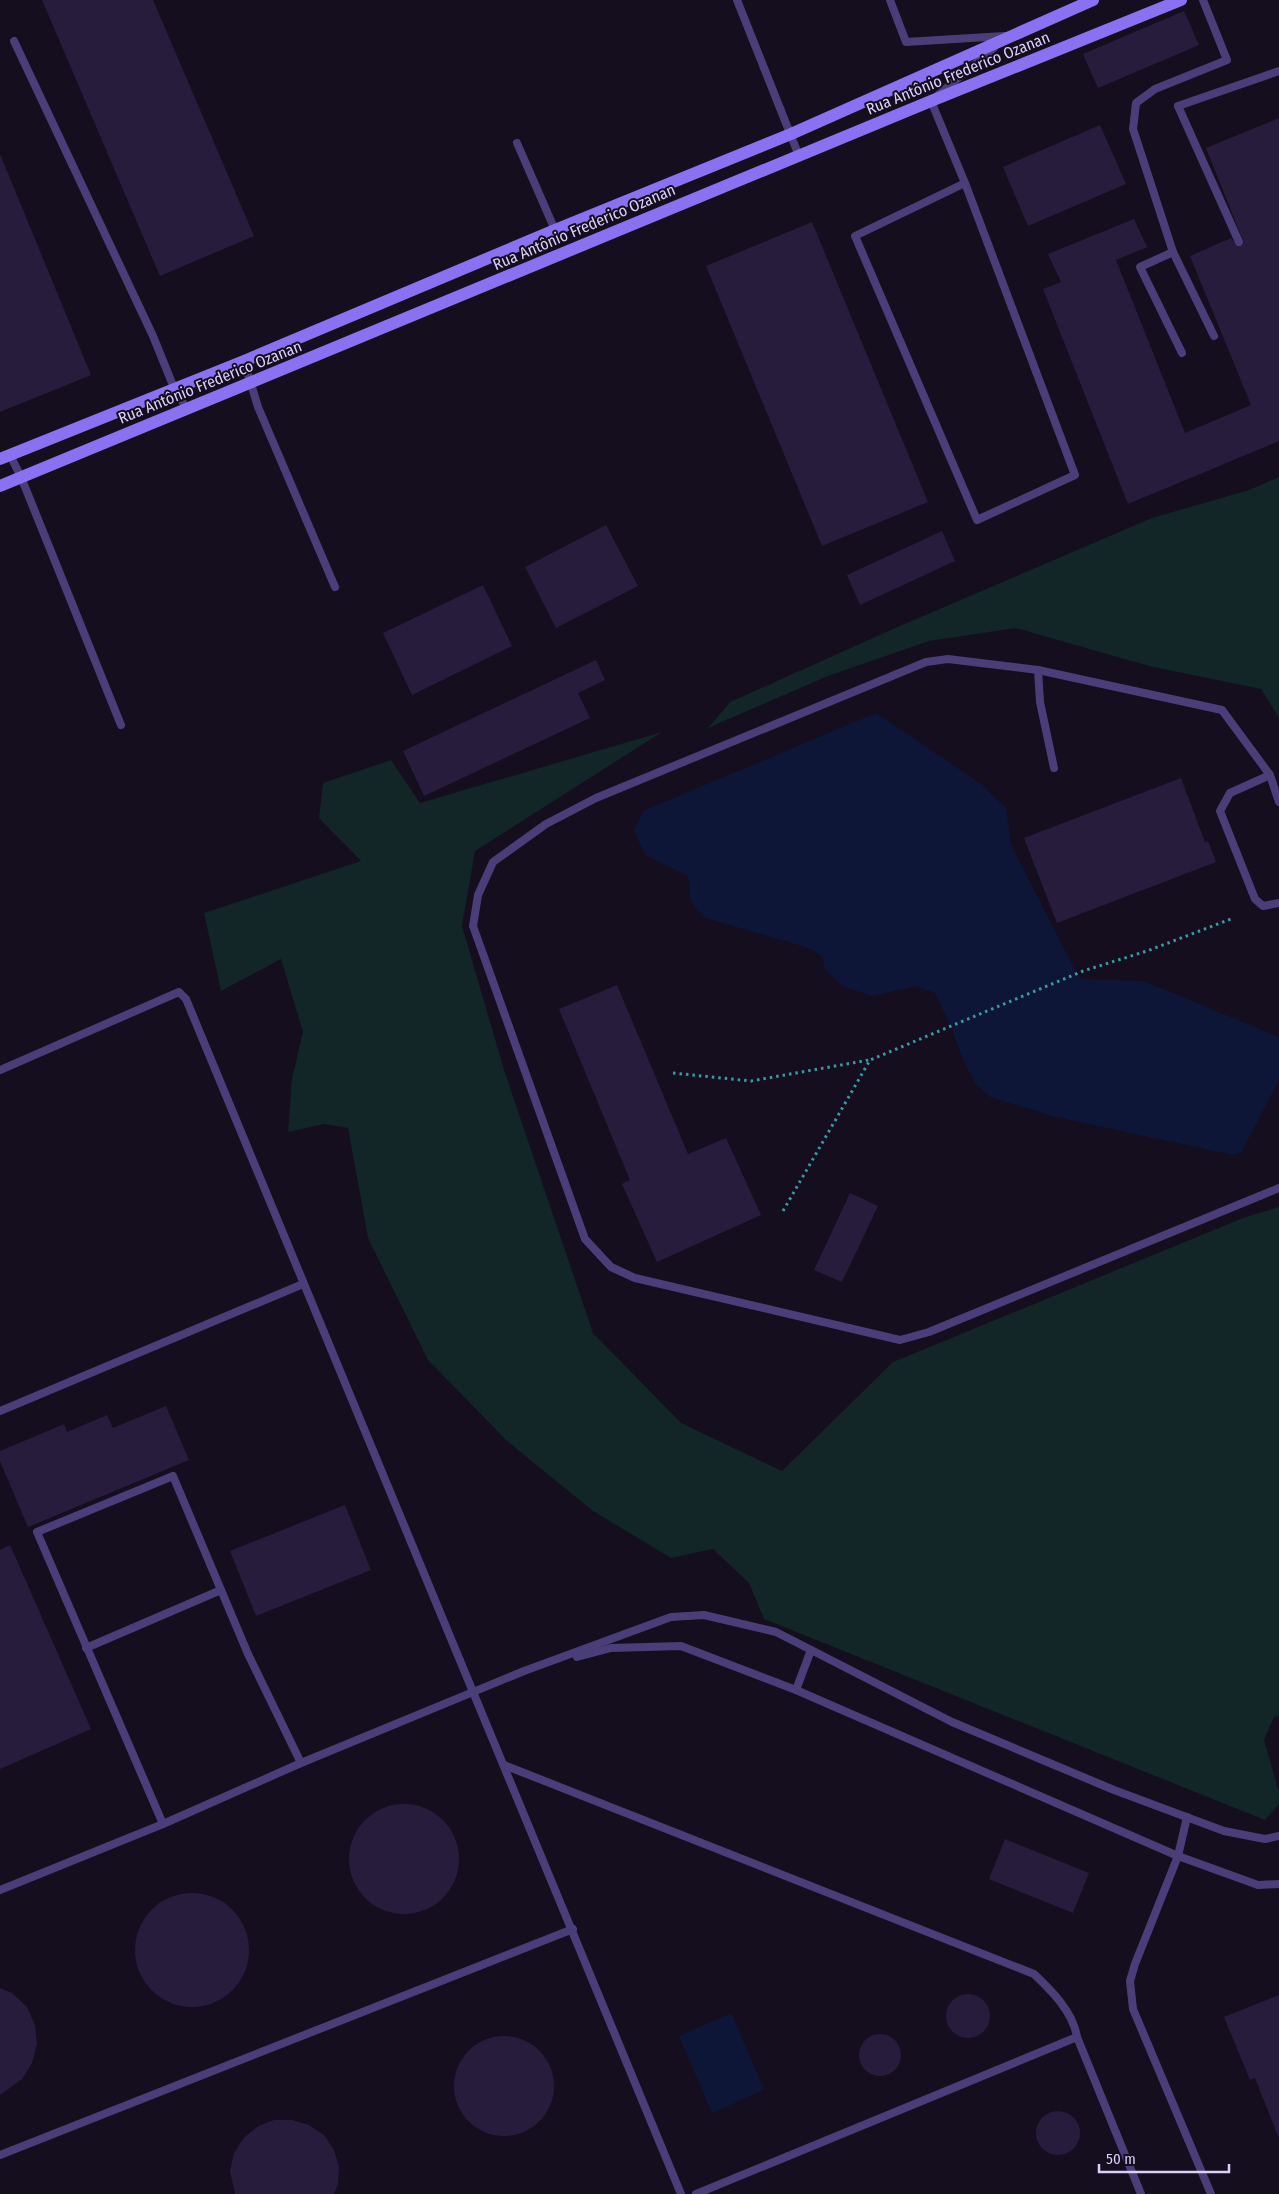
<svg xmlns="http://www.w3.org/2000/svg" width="1279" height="2194" font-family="'Fira Sans Condensed',sans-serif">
<rect width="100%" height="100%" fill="#140e1e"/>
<g fill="#122527">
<path d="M 1279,477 L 1279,718 L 1261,689 L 1149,666 L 1016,628 L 929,641 L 828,676 L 708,728 L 730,702 L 893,629 L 1152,518 L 1249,490 Z"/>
<path d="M 662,732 L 475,851 L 462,926 L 505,1073 L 593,1333 L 681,1423 L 782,1471 L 893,1362 L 1243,1218 L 1279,1207 L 1279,1716 L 1274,1717 L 1264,1740 L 1279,1792 L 1279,1804 L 1265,1820 L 764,1619 L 749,1583 L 713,1549 L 671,1558 L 593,1511 L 556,1481 L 506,1440 L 428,1360 L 368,1238 L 348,1128 L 324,1124 L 288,1132 L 292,1078 L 303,1032 L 281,959 L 221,991 L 204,913 L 361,861 L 319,818 L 323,783 L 391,760 L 420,803 Z"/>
</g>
<g fill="#0e1638">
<path d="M 876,713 L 981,784 L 1006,808 L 1011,845 L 1075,970 L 1082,979 L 1144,981 L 1279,1037 L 1279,1080 L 1241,1153 L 1233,1155 L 1056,1117 L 990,1097 L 975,1083 L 964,1062 L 951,1027 L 935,993 L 916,986 L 873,996 L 844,987 L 825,970 L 823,957 L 809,948 L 705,918 L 691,902 L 688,876 L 645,855 L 634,830 L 643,811 Z"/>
<path d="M 731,2013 L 764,2090 L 712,2113 L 679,2036 Z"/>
</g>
<g fill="#281c3d">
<path d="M 42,0 L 153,0 L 254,236 L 160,276 Z"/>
<path d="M 1184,11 L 1199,45 L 1098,88 L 1083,54 Z"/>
<path d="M 1279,118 L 1279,441 L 1128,504 L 1043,289 L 1061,282 L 1048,254 L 1134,219 L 1147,247 L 1116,260 L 1185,433 L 1251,405 L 1190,256 L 1231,238 L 1238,247 L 1244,243 L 1206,148 Z"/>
<path d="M 1100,125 L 1126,184 L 1028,226 L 1003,167 Z"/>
<path d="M 0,154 L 91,375 L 0,412 Z"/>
<path d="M 812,222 L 928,502 L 822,546 L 706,266 Z"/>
<path d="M 606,525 L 638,586 L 556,628 L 525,567 Z"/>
<path d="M 942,531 L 955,561 L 860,605 L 847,575 Z"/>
<path d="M 483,585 L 512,646 L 412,695 L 383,633 Z"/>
<path d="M 596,660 L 605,680 L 578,693 L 590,718 L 424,796 L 403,751 Z"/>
<path d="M 1181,778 L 1205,842 L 1208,841 L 1216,862 L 1057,923 L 1024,838 Z"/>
<path d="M 617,985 L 688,1154 L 726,1138 L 761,1215 L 657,1262 L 622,1184 L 630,1180 L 559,1009 Z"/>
<path d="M 850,1193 L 878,1206 L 842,1282 L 814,1270 Z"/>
<path d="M 166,1406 L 189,1460 L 28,1527 L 0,1461 L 0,1451 L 64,1424 L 67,1432 L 107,1415 L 113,1428 Z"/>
<path d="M 345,1505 L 371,1570 L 256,1616 L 230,1551 Z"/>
<path d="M 10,1545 L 91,1729 L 0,1769 L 0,1550 Z"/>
<circle cx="404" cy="1859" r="55"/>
<path d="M 1005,1839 L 1089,1873 L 1073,1913 L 989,1879 Z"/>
<circle cx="192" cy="1950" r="57"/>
<path d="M 0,1988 L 12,1993 L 27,2007 L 35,2025 L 37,2044 L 32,2063 L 22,2079 L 0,2095 Z"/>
<circle cx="968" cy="2016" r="22"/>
<path d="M 1279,1995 L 1279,2136 L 1278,2136 L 1255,2078 L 1250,2080 L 1224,2017 Z"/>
<circle cx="880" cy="2055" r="21"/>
<circle cx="504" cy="2086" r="50"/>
<circle cx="1058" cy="2133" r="22"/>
<path d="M 274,2120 L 292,2120 L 309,2125 L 324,2135 L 334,2150 L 339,2167 L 338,2184 L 334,2194 L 235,2194 L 230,2171 L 234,2153 L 244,2138 L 258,2126 Z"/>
</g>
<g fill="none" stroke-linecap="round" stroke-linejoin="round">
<g stroke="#399aa5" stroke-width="3" stroke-dasharray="2.5 4" stroke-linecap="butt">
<path d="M 673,1073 L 751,1081 L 869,1060"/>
<path d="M 783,1211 L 870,1060 L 1083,971 L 1147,951 L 1231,919"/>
</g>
<g stroke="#4a3e78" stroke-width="8">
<path d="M 737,0 L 799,156"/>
<path d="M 890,0 L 906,42 L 1004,36"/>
<path d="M 14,41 L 153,336 L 174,388 L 187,409"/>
<path d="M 517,143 L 555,230"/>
<path d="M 965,183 L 855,236 L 977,520 L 1075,475 L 965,183 L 931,101 L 994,48"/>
<path d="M 1239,242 L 1178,106 L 1279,71"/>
<path d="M 1173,252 L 1133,129 L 1136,103 L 1155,89 L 1227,60 L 1203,0"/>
<path d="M 1182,353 L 1140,267 L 1173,252 L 1214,336"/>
<path d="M 244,361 L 258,407 L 335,587"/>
<path d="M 10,455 L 21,477 L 121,725"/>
<path d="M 1038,670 L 1040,702 L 1054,768"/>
<path d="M 1270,775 L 1230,793 L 1220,811 L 1255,899 L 1263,906 L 1279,903"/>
<path d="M 1279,802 L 1270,775 L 1222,710 L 1038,670 L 948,659 L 926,662 L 596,798 L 546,824 L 493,862 L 478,895 L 473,926 L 585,1239 L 611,1267 L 635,1278 L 900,1340 L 929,1332 L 1279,1188"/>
<path d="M 0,1070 L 179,992 L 186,999 L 681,2194"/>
<path d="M 0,1411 L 303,1284"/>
<path d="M 86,1648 L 221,1590"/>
<path d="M 577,1657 L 611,1648 L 681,1646 L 796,1690 L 1178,1856 L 1258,1885 L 1279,1884"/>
<path d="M 796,1690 L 811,1650"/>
<path d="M 504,1765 L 1034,1974 C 1052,1991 1073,2012 1077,2037 L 1141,2194"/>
<path d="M 1187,1817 L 1178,1856 L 1135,1964 L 1130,1981 L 1133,2009 L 1211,2194"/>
<path d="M 163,1824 L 37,1532 L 173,1476 L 248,1654 L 301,1763"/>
<path d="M 0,1890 L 163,1824 L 301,1763 L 524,1671 L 671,1617 L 704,1615 L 776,1632 L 952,1722 L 1114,1790 L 1224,1831 L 1265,1839 L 1279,1836"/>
<path d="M 0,2155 L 573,1929"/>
<path d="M 696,2194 L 1077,2037"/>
</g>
<g stroke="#8971f1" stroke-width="12">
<path d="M 0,459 L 244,361 L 555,230 L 791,134 L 1093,0"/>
<path d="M 0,486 L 931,101 L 1181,0"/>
</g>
</g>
<g text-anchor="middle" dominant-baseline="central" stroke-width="4" stroke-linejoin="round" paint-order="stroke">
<g font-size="16" fill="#dcd0fa" stroke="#140e1e">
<text transform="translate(958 73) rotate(-22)">Rua Antônio Frederico Ozanan</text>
<text transform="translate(584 227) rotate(-23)">Rua Antônio Frederico Ozanan</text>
<text transform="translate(210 382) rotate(-22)">Rua Antônio Frederico Ozanan</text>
</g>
</g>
<path d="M1099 2164v8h130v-8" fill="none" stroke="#dcd0fa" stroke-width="2.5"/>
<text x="1106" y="2164" font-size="15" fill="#dcd0fa" stroke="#140e1e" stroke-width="4" paint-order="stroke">50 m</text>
</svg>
